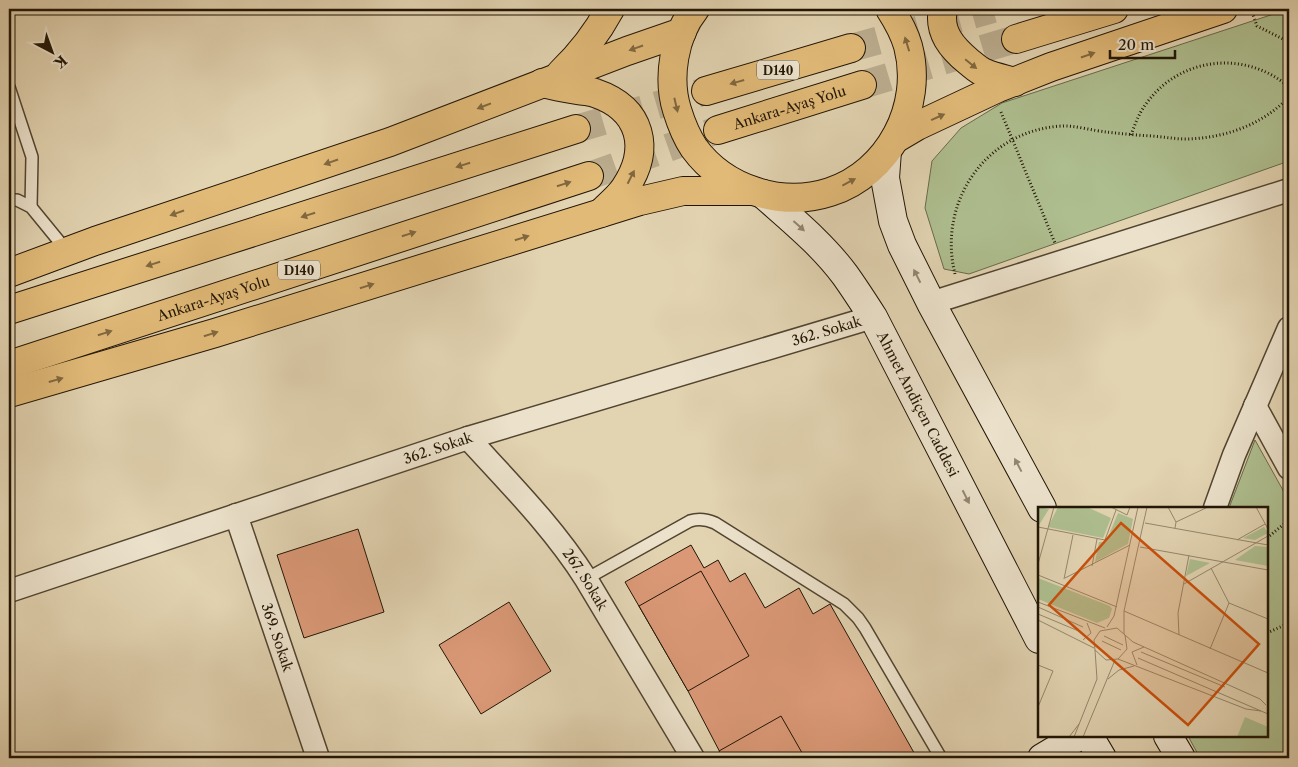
<svg xmlns="http://www.w3.org/2000/svg" width="1298" height="767" font-family="'Libre Caslon Text',serif">
<rect width="100%" height="100%" fill="#e2d3b1"/>
<filter id="stains"><feTurbulence type="fractalNoise" baseFrequency=".004" numOctaves="4"/><feColorMatrix values="0 0 0 0 .2 0 0 0 0 .09 0 0 0 0 .02 0 0 0 .5 -.17"/></filter>
<radialGradient id="worn" r=".72"><stop offset=".6" stop-color="#630" stop-opacity="0"/><stop offset="1" stop-color="#630" stop-opacity=".3"/></radialGradient>
<g fill="#aebe8f" stroke="#686a4a">
<path d="M 1289,9 L 1289,161 L 969,274 L 944,269 L 925,208 L 932,161 L 961,128 L 1002,103 Z"/>
<path d="M 1255,440 L 1289,501 L 1289,594 L 1285,597 L 1289,608 L 1289,758 L 1200,758 L 1188,736 L 1267,736 L 1267,508 L 1229,508 Z"/>
</g>
<g fill="#da9876" stroke="#211505">
<path d="M 358,529 L 384,612 L 304,638 L 277,555 Z"/>
<path d="M 691,545 L 704,568 L 718,560 L 730,582 L 745,573 L 765,608 L 799,588 L 813,614 L 830,604 L 917,758 L 723,758 L 688,691 L 625,582 Z"/>
<path d="M 701,571 L 749,656 L 688,691 L 639,606 Z"/>
<path d="M 509,602 L 551,671 L 481,714 L 439,645 Z"/>
<path d="M 781,716 L 805,758 L 723,758 L 719,751 Z"/>
</g>
<g fill="none" stroke-linecap="round" stroke-linejoin="round">
<g stroke="#bbad8f" stroke-width="28" stroke-dasharray="28 14" stroke-linecap="butt">
<path d="M 851,48 L 993,9"/>
<path d="M 862,85 L 1016,39"/>
<path d="M 576,129 L 706,91"/>
<path d="M 589,176 L 718,130"/>
</g>
<g stroke="#514430" stroke-width="14">
<g id="lane">
<path d="M 9,87 L 32,157 L 31,207"/>
<path d="M 9,200 L 17,200 L 31,207 L 67,251"/>
<path d="M 586,579 L 690,521 C 699,518 706,519 715,523 L 844,604 L 858,618 L 865,628 L 941,758"/>
</g>
</g>
<g stroke="#514430" stroke-width="25">
<g id="street">
<path d="M 931,303 L 1289,190"/>
<path d="M 1255,406 L 1289,468"/>
<path id="s1" d="M 468,438 C 509,483 553,527 586,579 L 693,758"/>
<path d="M 1215,508 L 1234,455 L 1289,328"/>
<path id="s2" d="M 236,515 L 318,758"/>
<path id="s3" d="M 9,591 L 468,438 L 873,317"/>
</g>
</g>
<g stroke="#211505" stroke-width="30">
<g id="secondary">
<path d="M 887,151 L 885,178 L 893,221 L 902,245 L 931,303 L 1042,508"/>
<path id="s4" d="M 763,194 C 791,219 822,244 845,275 C 855,289 864,303 873,317 L 1039,639"/>
<path d="M 1089,736 L 1102,758"/>
<path d="M 1168,736 L 1181,758"/>
<path d="M 1042,758 L 1079,736"/>
</g>
</g>
<g stroke="#211505" stroke-width="30">
<g id="highway">
<path d="M 695,9 C 674,35 667,78 677,110 C 681,123 686,136 694,148 C 724,189 781,208 830,192 C 889,173 924,106 908,46 C 904,32 897,20 890,9"/>
<path d="M 943,9 C 938,32 952,48 969,62 C 974,66 979,71 985,73 C 994,77 1005,79 1015,82"/>
<path d="M 1016,39 L 1114,9"/>
<path d="M 561,73 C 581,54 597,33 610,9"/>
<path d="M 542,83 C 554,86 565,88 577,90 C 583,91 590,91 595,93 C 642,109 651,149 625,188 C 619,197 609,205 601,213"/>
<path d="M 706,91 L 851,48"/>
<path id="s5" d="M 718,130 L 862,85"/>
<path d="M 895,139 L 917,126 L 998,88 L 1051,67 L 1223,9"/>
<path d="M 9,273 L 95,241 L 390,142 L 627,51 L 682,32"/>
<path d="M 9,310 L 576,129"/>
<path id="s6" d="M 9,365 L 589,176"/>
<path d="M 9,393 L 215,333 L 640,201 L 683,191 L 751,191"/>
</g>
</g>
<g stroke="#211505" stroke-width="3" stroke-dasharray="1 2.5" stroke-linecap="butt">
<path d="M 1251,9 L 1257,26 L 1289,42"/>
<path d="M 1001,112 L 1055,243"/>
<path d="M 1131,135 C 1135,124 1139,113 1146,104 C 1180,56 1246,50 1289,87"/>
<path d="M 955,274 C 937,202 986,130 1062,126 C 1073,125 1094,131 1107,132 C 1122,134 1137,135 1152,136 C 1164,137 1175,139 1187,139 C 1225,138 1262,125 1289,97"/>
<path d="M 1267,538 L 1289,520"/>
<path d="M 1267,633 L 1289,623"/>
</g>
<use href="#lane" stroke="#ece2cc" stroke-width="11"/>
<use href="#street" stroke="#ece2cc" stroke-width="22"/>
<use href="#secondary" stroke="#ece2cc" stroke-width="28"/>
<use href="#highway" stroke="#e1ba78" stroke-width="28"/>
</g>
<defs><path id="oneway-solid" d="M-6-.8H1V-3.2L6.5 0L1 3.2V.8H-6Z" transform="scale(1.25)"/></defs>
<g fill="#81683e">
<use href="#oneway-solid" transform="translate(907 44) rotate(-107)"/>
<use href="#oneway-solid" transform="translate(636 48) rotate(161)"/>
<use href="#oneway-solid" transform="translate(1088 55) rotate(-19)"/>
<use href="#oneway-solid" transform="translate(971 64) rotate(39)"/>
<use href="#oneway-solid" transform="translate(737 82) rotate(164)"/>
<use href="#oneway-solid" transform="translate(676 105) rotate(77)"/>
<use href="#oneway-solid" transform="translate(484 106) rotate(159)"/>
<use href="#oneway-solid" transform="translate(938 117) rotate(-24)"/>
<use href="#oneway-solid" transform="translate(331 162) rotate(161)"/>
<use href="#oneway-solid" transform="translate(463 165) rotate(162)"/>
<use href="#oneway-solid" transform="translate(631 177) rotate(-63)"/>
<use href="#oneway-solid" transform="translate(849 182) rotate(-28)"/>
<use href="#oneway-solid" transform="translate(564 184) rotate(-18)"/>
<use href="#oneway-solid" transform="translate(177 213) rotate(161)"/>
<use href="#oneway-solid" transform="translate(308 215) rotate(162)"/>
<use href="#oneway-solid" transform="translate(409 234) rotate(-18)"/>
<use href="#oneway-solid" transform="translate(522 238) rotate(-17)"/>
<use href="#oneway-solid" transform="translate(153 264) rotate(162)"/>
<use href="#oneway-solid" transform="translate(367 286) rotate(-17)"/>
<use href="#oneway-solid" transform="translate(105 333) rotate(-18)"/>
<use href="#oneway-solid" transform="translate(211 334) rotate(-17)"/>
<use href="#oneway-solid" transform="translate(56 380) rotate(-16)"/>
</g>
<g fill="#918672">
<use href="#oneway-solid" transform="translate(799 226) rotate(42)"/>
<use href="#oneway-solid" transform="translate(917 276) rotate(-117)"/>
<use href="#oneway-solid" transform="translate(1018 465) rotate(-118)"/>
<use href="#oneway-solid" transform="translate(966 497) rotate(63)"/>
</g>
<g text-anchor="middle" dominant-baseline="central" stroke-width="4.5" stroke-linejoin="round" paint-order="stroke">
<g fill="#ece2cc" stroke="#5e5241" stroke-width="1">
<rect x="757" y="60.5" width="42" height="19" rx="4"/>
<rect x="278" y="260.5" width="42" height="19" rx="4"/>
</g>
<g font-size="12" font-weight="bold" fill="#211505">
<text x="778" y="70">D140</text>
<text x="299" y="270">D140</text>
</g>
<g font-size="14" fill="#211505" stroke="#ece2cc">
<text stroke="none"><textPath href="#s5" startOffset="75">Ankara-Ayaş Yolu</textPath></text>
<text stroke="none"><textPath href="#s6" startOffset="215">Ankara-Ayaş Yolu</textPath></text>
<text stroke="none"><textPath href="#s3" startOffset="858">362. Sokak</textPath></text>
<text stroke="none"><textPath href="#s4" startOffset="264">Ahmet Andiçen Caddesi</textPath></text>
<text stroke="none"><textPath href="#s3" startOffset="452">362. Sokak</textPath></text>
<text stroke="none"><textPath href="#s1" startOffset="184">267. Sokak</textPath></text>
<text stroke="none"><textPath href="#s2" startOffset="129">369. Sokak</textPath></text>
</g>
</g>
<g transform="translate(1038 507)">
<rect width="230" height="230" fill="#e2d3b1"/>
<path d="M 0,0 L 11,2 L 1,18 L 0,17 ZM 20,0 L 49,0 L 73,11 L 65,31 L 10,20 ZM 80,6 L 95,12 L 90,37 L 57,55 L 61,35 L 68,35 ZM 226,20 L 230,26 L 217,33 L 205,31 ZM 217,39 L 230,40 L 230,59 L 197,53 ZM 152,52 L 172,56 L 148,69 ZM 0,71 L 72,99 L 74,102 L 71,111 L 59,116 L 0,92 ZM 207,210 L 230,220 L 230,230 L 199,230 Z" fill="#aebe8f"/>
<path fill="none" stroke="#95876c" stroke-width="1" d="M 73,0 L 89,8 L 92,0M 130,0 L 138,15 L 137,21M 218,0 L 230,22M 138,15 L 170,0M 107,16 L 230,38M 0,20 L 67,33 L 78,3M 199,33 L 227,17M 102,40 L 230,63M 0,57 L 16,0M 54,59 L 59,32M 173,61 L 191,96 L 230,112M 0,68 L 79,100M 27,71 L 92,38M 26,72 L 35,28M 146,77 L 230,29M 0,95 L 67,121M 0,100 L 45,120M 86,104 L 230,166M 0,107 L 43,125M 0,113 L 56,141M 69,120 L 76,109 L 100,0M 86,127 L 86,104 L 109,0M 87,128 L 89,142 L 80,152 L 68,153 L 57,143 L 56,133 L 62,124 L 79,121 L 95,135 L 222,192 L 228,198M 141,128 L 140,106 L 151,48M 66,129 L 85,138M 45,133 L 53,126 L 49,116M 64,134 L 83,143M 172,142 L 191,96M 103,145 L 187,180M 100,151 L 230,207M 80,152 L 208,202 L 223,204M 0,158 L 15,164 L 0,200M 99,158 L 94,145 L 106,140M 70,172 L 81,163 L 96,159M 31,230 L 41,217M 36,230 L 59,172 L 57,143M 45,230 L 77,153"/>
<path fill="#ca4f0b" fill-opacity="0.15" stroke="#ca4f0b" stroke-width="2.5" d="M 83,16 L 221,137 L 150,218 L 11,98 Z"/>
<rect width="230" height="230" fill="none" stroke="#211505" stroke-width="2.5"/>
</g>
<rect width="1298" height="767" fill="none" stroke="#e2d3b1" stroke-width="30"/>
<rect x="10" y="10" width="1278" height="747" fill="none" stroke="#211505" stroke-width="2.5"/>
<rect x="15" y="15" width="1268" height="737" fill="none" stroke="#211505"/>
<g transform="translate(52 52) rotate(139)" stroke="#ece2cc" stroke-width="4" paint-order="stroke">
<path d="M0-4L9 19L0 12L-9 19Z" fill="#211505"/>
<text y="-8" font-size="14" font-weight="bold" text-anchor="middle" fill="#211505">K</text>
</g>
<path d="M1110 50v8h65v-8" fill="none" stroke="#211505" stroke-width="2.5"/>
<text x="1118" y="50" font-size="15" fill="#211505" stroke="#ece2cc" stroke-width="4" paint-order="stroke">20 m</text>
<rect width="100%" height="100%" filter="url(#stains)"/>
<rect width="100%" height="100%" fill="url(#worn)"/>
</svg>
